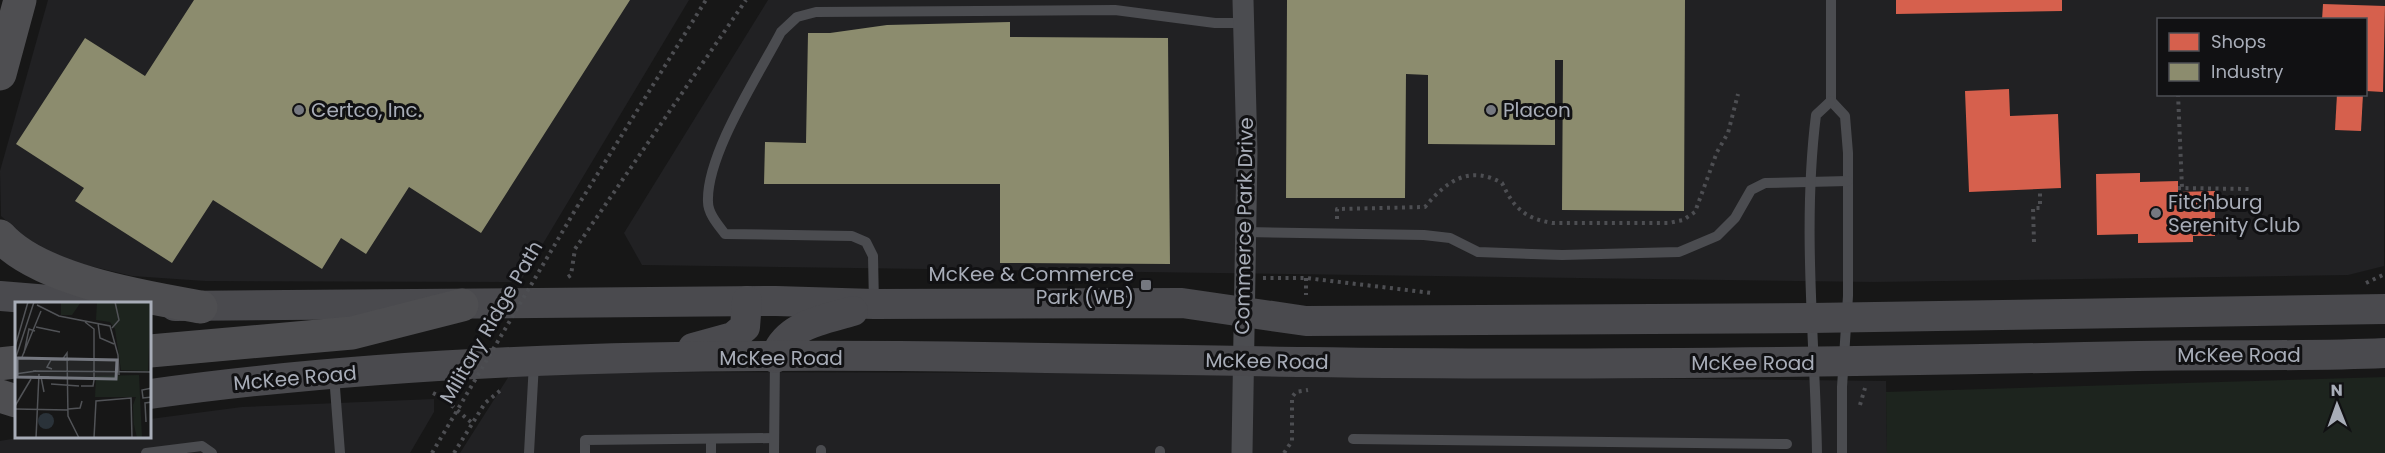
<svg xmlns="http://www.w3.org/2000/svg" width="2385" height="453" font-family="Poppins,sans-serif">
<rect width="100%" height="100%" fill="#171717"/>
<g fill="#212123" fill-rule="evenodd">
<path d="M 48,0 L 689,0 L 520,282 L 205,281 L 132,276 L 65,260 L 21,235 L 1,216 L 0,171 Z"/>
<path d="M 768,0 L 2385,0 L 2384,266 L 2348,275 L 1874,282 L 642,265 L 624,233 ZM 2158,20 L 2366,20 L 2366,94 L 2158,94 Z"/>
<path d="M 616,372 L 1175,373 L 1886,381 L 1887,453 L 460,453 L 509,376 Z"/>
<path d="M 434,399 L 434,412 L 410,453 L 0,453 L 0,441 L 29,436 L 150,436 L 150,419 L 242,407 Z"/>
</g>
<path fill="#1d241e" d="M 2385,377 L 2385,453 L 1887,453 L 1886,392 Z"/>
<g fill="#d6604d">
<path d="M 1896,0 L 2062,0 L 2062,11 L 1896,14 Z"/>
<path d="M 2323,4 L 2385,6 L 2383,92 L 2366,91 L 2366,20 L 2322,20 Z"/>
<path d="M 2009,89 L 2010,116 L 2058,114 L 2061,188 L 1969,192 L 1965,91 Z"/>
<path d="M 2337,94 L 2363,94 L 2361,131 L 2335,130 Z"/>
<path d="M 2140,173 L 2140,182 L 2178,181 L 2178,192 L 2215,191 L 2215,236 L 2193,236 L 2193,242 L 2138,243 L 2138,234 L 2097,235 L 2096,174 Z"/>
</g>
<g fill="#8c8c6e">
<path d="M 194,0 L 630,0 L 481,233 L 409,187 L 366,254 L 341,238 L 322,269 L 213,200 L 172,263 L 75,201 L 84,188 L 16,144 L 85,38 L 145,76 Z"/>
<path d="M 1287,0 L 1685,0 L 1684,211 L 1562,210 L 1563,60 L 1555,60 L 1555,145 L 1428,144 L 1428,75 L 1406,74 L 1405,198 L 1286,198 Z"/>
<path d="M 1010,22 L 1010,37 L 1168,38 L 1170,264 L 1000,263 L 1000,184 L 764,184 L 765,142 L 806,143 L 808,33 L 830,33 L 887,25 Z"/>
</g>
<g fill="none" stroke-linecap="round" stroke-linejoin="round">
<g stroke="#4d4e52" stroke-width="4" stroke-dasharray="3 4.5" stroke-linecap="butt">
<path d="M 2178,94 L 2182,188"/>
<path d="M 2178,188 L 2249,189"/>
<path d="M 577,207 L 706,0"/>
<path d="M 1337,219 L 1337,209 L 1425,207 C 1447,180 1470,165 1502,183 C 1514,208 1524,218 1552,223 L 1669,223 L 1683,220 L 1695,212 L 1717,152 L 1728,133 L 1738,94"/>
<path d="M 2034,242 L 2033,208 L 2040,208 L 2040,189"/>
<path d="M 568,277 L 571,275 L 575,249 L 746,0"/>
<path d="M 1263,278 L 1306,278 L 1432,293"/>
<path d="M 1306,278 L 1306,295"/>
<path d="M 2366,283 L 2385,274"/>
<path d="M 433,393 L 443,398 L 472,423"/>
<path d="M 1860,405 L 1865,388"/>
<path d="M 454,453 L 485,403 L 501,390"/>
<path d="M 1284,453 L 1292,441 L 1292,397 L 1296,392 L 1308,390"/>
</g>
<g stroke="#4b4c50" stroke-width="10">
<path d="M 1831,0 L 1831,101 L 1845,116 L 1848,153 L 1848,296 L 1842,387 L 1842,453"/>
<path d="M 1246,232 L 1424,235 L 1450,238 L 1478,252 L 1562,255 L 1679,252 L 1717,236 L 1735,218 L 1751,190 L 1765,183 L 1848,181"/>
<path d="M 874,304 L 873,256 L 866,242 L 852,236 L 725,234 C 719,226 708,214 708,202 C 706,155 758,76 781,32 L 797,17 L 816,12 L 1115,10 L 1215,23 L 1243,23"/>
<path d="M 334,375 L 340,453"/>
<path d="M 711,439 L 711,453"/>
<path d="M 1353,439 L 1787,444"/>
<path d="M 1160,451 L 1160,453"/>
<path d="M 146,453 L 202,446 L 212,453"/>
<path d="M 529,453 L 534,363"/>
<path d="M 585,453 L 585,440 L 774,438"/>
<path d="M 774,453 L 775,358"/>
<path d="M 821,453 L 821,450"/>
<path d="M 1817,453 C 1815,340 1802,227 1816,115 L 1831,101"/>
</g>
<path stroke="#4b4c50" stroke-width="21" d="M 1242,453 L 1247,152 L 1243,0"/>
<g stroke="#4a4a4e" stroke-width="30">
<path d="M 0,296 L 86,303"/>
<path d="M 175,306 L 776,301 L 874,304 L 1182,303 L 1306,321 L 1811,318 L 2385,309"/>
<path d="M 693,348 L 733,337 L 745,327 L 747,301"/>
<path d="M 775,358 C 785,325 823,320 853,311"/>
<path d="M 150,394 C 529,341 924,357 1306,362 C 1583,366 1861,362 2138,356 C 2220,354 2303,357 2385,353"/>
</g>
<g stroke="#4e4e51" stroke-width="33">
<path d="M 0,74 L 20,0"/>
<path d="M 0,236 C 39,280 144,297 201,307"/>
<path d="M 150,351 L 352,333 L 462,305"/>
<path d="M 0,364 L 16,362"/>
<path d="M 0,396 L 16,401"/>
</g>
<path stroke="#4d4e52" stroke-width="4" stroke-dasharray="3 4.5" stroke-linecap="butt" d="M 432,453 L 577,207"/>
</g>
<g fill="#757880" stroke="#111113" stroke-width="2">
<circle cx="299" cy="110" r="6"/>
<circle cx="1491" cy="110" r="6"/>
<circle cx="2156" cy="213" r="6"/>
<rect x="1140" y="279" width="12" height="12" rx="3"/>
</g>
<g text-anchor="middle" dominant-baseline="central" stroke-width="6" stroke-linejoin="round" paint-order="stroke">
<g font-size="20" fill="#a8adb8" stroke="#111113" text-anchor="start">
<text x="311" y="110">Certco, Inc.</text>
<text x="1503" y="110">Placon</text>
<text x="2168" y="202">Fitchburg<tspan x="2168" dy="23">Serenity Club</tspan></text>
<text x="1134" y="274" text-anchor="end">McKee &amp; Commerce<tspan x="1134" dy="23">Park (WB)</tspan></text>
</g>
<g font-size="20" fill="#a8adb8" stroke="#111113">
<text transform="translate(1244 226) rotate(-89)">Commerce Park Drive</text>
<text transform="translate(491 322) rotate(-60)">Military Ridge Path</text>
<text x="2239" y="355">McKee Road</text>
<text x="781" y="358">McKee Road</text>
<text transform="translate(1267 361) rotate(1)">McKee Road</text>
<text x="1753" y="363">McKee Road</text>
<text transform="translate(295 378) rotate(-5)">McKee Road</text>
</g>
</g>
<g transform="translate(15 302)">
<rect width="136" height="136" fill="#171717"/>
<path d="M 46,0 L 66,0 L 57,13 L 46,13 ZM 82,0 L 136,0 L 133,69 L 106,68 L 100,27 L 95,20 L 81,18 ZM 124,73 L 127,136 L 122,136 L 119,123 L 119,136 L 118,103 L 121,95 L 80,95 L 81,74 Z" fill="#1d241e"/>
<path d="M23 119a8 8 0 1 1 16 0a8 8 0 1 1-16 0Z" fill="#2a3239"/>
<path fill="none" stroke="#515357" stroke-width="1.5" d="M 22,3 L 44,14 L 95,24 L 103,53 L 104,73M 83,21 L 85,36 L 99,42M 21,25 L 45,30M 97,26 L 104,18 L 100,0M 0,45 L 13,0M 9,51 L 14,27 L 20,29M 7,55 L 26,9M 0,58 L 19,0M 47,58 L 52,51 L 53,114 L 64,136M 37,67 L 32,65 L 36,58 L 54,58M 18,69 L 137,70M 0,72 L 21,69M 36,82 L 64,84M 66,84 L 78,84 L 79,78 L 79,27 L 70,20M 137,86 L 127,88 L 128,96 L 137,95M 29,90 L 26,75 L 34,75M 0,104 L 16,77M 0,107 L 53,108M 53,107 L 65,106 L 67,99M 131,120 L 130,101 L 137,100M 21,136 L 24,72M 79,136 L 81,99 L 116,96 L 117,136"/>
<path fill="#757880" fill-opacity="0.15" stroke="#757880" stroke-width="3" d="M 2,56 L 102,58 L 101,77 L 2,75 Z"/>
<rect width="136" height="136" fill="none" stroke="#a8adb8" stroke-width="3"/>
</g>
<rect x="2157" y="18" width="210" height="78" fill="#111113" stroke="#4d4f55" stroke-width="1.5"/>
<rect x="2169" y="33" width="30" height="18" fill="#d6604d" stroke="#4d4f55" stroke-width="1.5"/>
<text x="2211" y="48" font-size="18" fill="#a8adb8">Shops</text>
<rect x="2169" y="63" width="30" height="18" fill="#8c8c6e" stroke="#4d4f55" stroke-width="1.5"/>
<text x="2211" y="78" font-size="18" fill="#a8adb8">Industry</text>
<g transform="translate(2337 405) rotate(359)" stroke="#111113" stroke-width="4.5" paint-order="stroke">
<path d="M0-4.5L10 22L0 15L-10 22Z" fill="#a8adb8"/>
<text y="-9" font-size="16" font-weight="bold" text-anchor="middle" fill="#a8adb8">N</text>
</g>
</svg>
